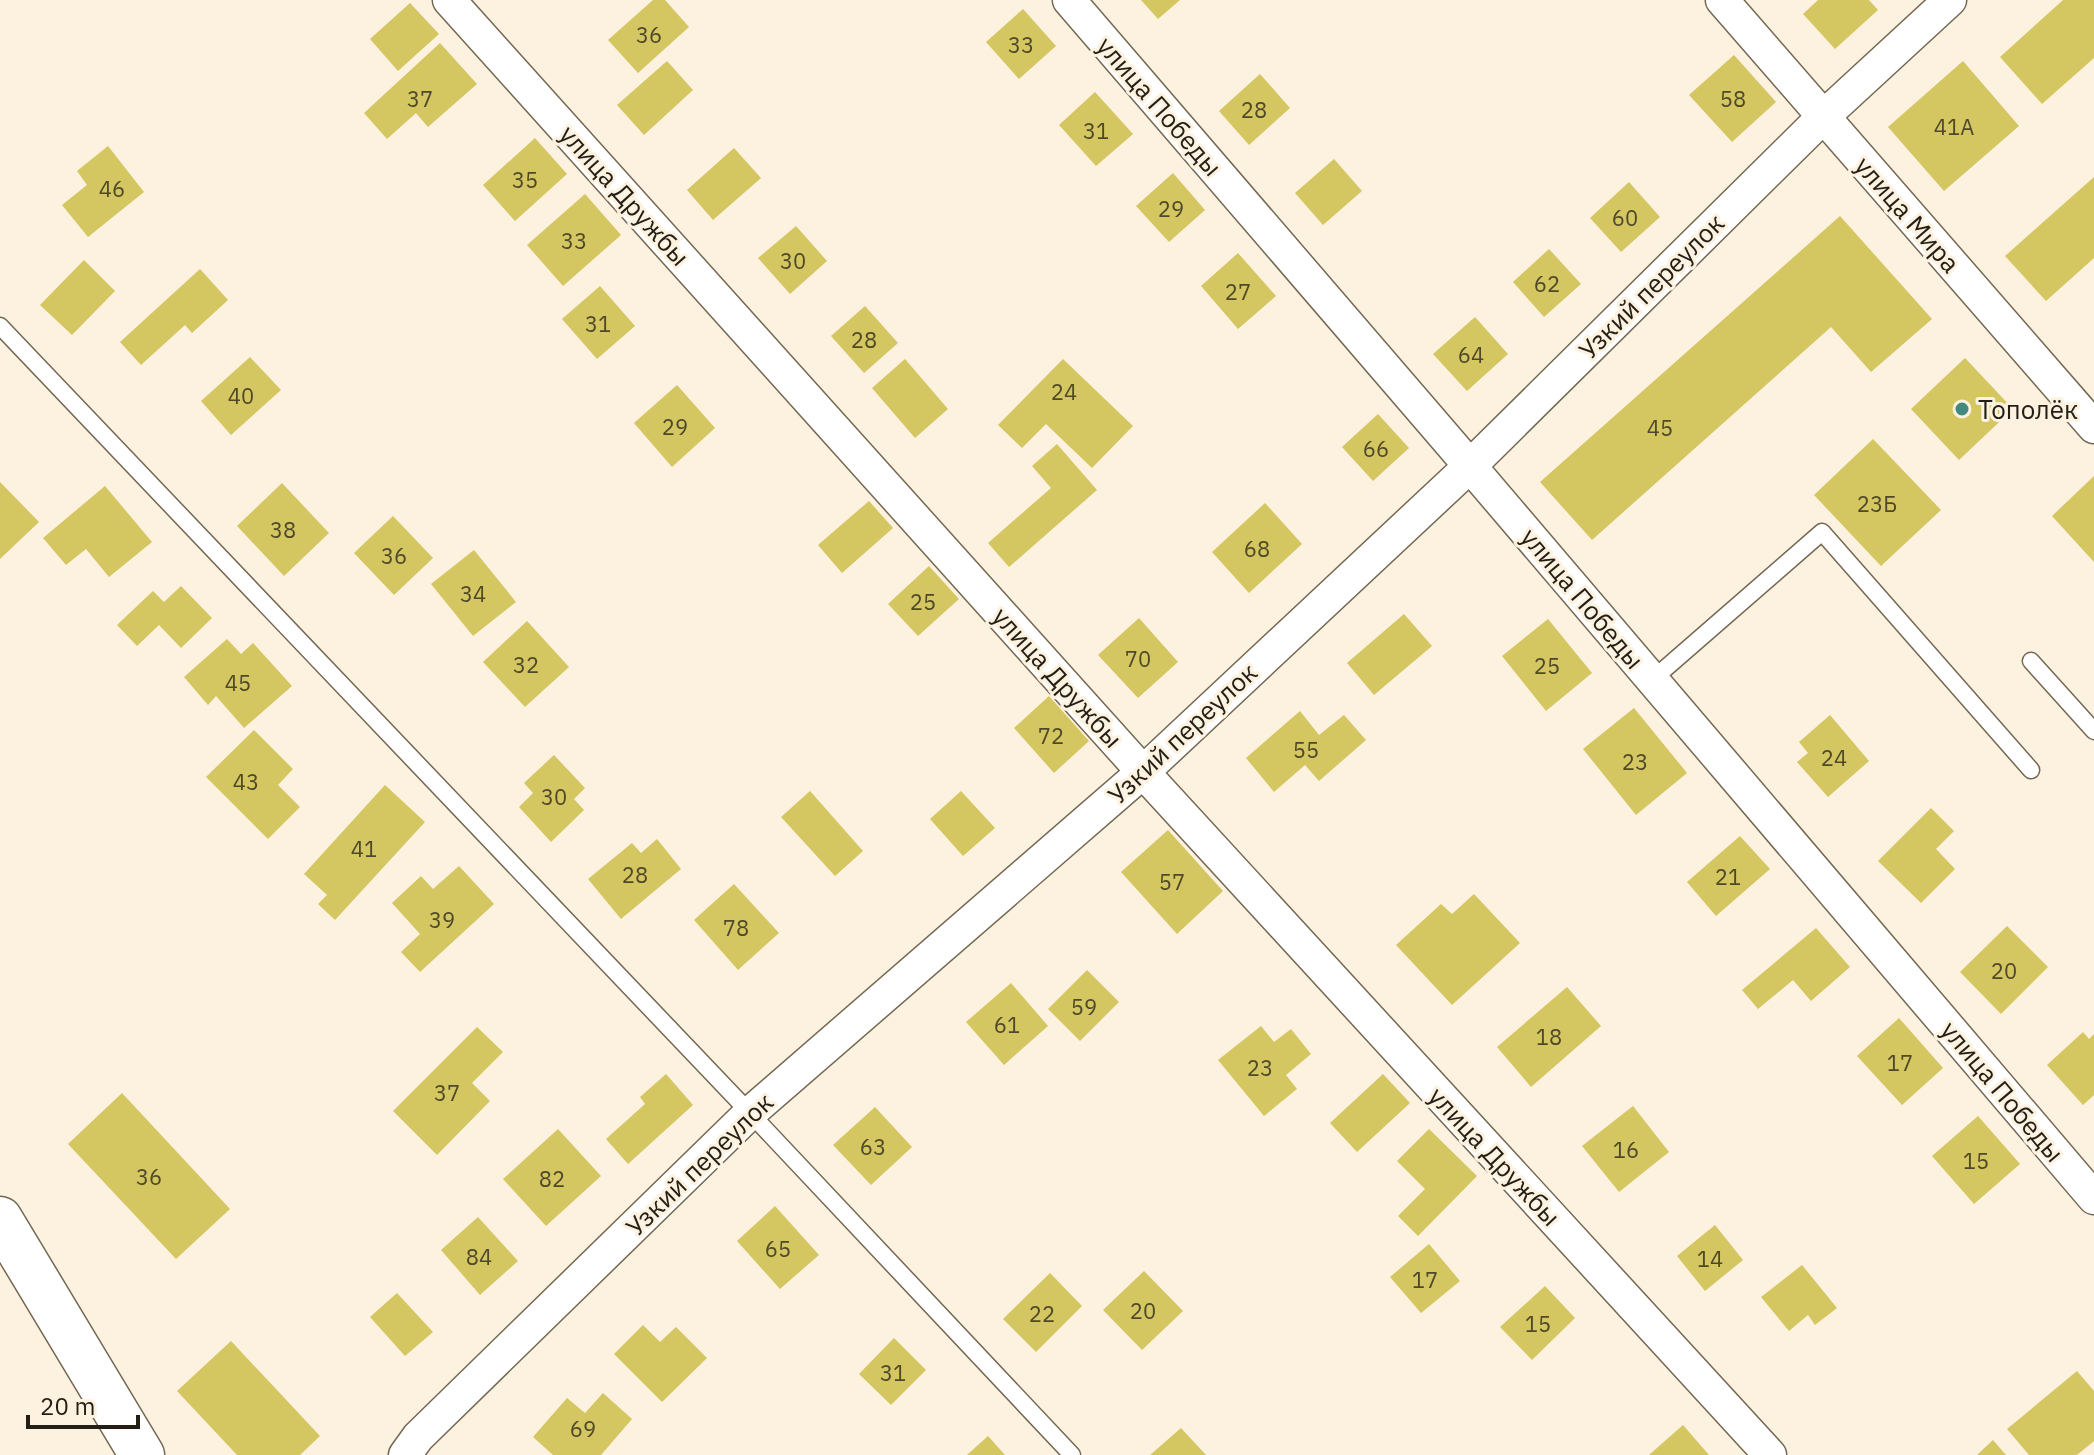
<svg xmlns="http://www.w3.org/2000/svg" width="2094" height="1455" font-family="'IBM Plex Sans',sans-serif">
<rect width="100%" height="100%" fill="#fdf2df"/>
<g fill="#d4c661">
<path d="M 653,0 L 665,0 L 689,27 L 638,73 L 608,40 Z"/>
<path d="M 1141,0 L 1180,0 L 1158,19 Z"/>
<path d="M 1818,0 L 1869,0 L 1878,10 L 1835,49 L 1803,14 Z"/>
<path d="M 2063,0 L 2094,0 L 2094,58 L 2042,104 L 2000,57 Z"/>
<path d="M 410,3 L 439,34 L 398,71 L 370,39 Z"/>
<path d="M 1023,9 L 1056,46 L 1019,79 L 986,42 Z"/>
<path d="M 440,43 L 477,84 L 428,127 L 416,113 L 387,139 L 364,113 Z"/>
<path d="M 1734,55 L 1776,102 L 1732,142 L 1689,95 Z"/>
<path d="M 667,61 L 693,90 L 644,135 L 617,105 Z"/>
<path d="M 1963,61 L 2019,126 L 1944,191 L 1888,127 Z"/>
<path d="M 1260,74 L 1290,108 L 1249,145 L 1219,111 Z"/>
<path d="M 1095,92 L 1133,134 L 1096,166 L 1059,125 Z"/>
<path d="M 535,138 L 567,174 L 515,221 L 483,185 Z"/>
<path d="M 108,146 L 144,192 L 88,237 L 62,205 L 87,185 L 77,171 Z"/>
<path d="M 734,148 L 761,178 L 713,220 L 687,190 Z"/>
<path d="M 1334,159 L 1362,191 L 1323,225 L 1295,193 Z"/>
<path d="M 1173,173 L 1205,210 L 1169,242 L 1136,206 Z"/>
<path d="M 2094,177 L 2094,258 L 2046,301 L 2005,256 Z"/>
<path d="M 1629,182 L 1660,217 L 1621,252 L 1590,218 Z"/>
<path d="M 585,194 L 621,235 L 563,286 L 527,245 Z"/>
<path d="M 1840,216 L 1932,319 L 1871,372 L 1831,327 L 1592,540 L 1540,482 Z"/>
<path d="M 796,226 L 827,261 L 790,294 L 758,258 Z"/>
<path d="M 1549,249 L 1581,284 L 1544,317 L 1513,282 Z"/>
<path d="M 1238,253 L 1276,296 L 1238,329 L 1201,286 Z"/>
<path d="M 84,260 L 115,291 L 72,335 L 40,305 Z"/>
<path d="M 200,269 L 228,300 L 192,333 L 185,325 L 141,365 L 120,342 Z"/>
<path d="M 600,286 L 635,326 L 597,359 L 562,319 Z"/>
<path d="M 865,306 L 898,343 L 864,373 L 831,336 Z"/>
<path d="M 1475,317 L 1508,354 L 1467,391 L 1433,354 Z"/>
<path d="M 250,357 L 281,390 L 231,435 L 201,401 Z"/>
<path d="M 1965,358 L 2013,409 L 1959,460 L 1911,409 Z"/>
<path d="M 905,359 L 948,409 L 915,438 L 872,388 Z"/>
<path d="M 1063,359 L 1133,426 L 1092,468 L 1046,424 L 1022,448 L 998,425 Z"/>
<path d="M 677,385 L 715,428 L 672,467 L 634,423 Z"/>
<path d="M 1378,414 L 1409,448 L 1373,481 L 1342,447 Z"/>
<path d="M 1873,439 L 1941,510 L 1881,566 L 1814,495 Z"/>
<path d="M 1057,444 L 1097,490 L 1009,567 L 988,543 L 1051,488 L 1032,466 Z"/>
<path d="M 2094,476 L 2094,562 L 2052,516 Z"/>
<path d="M 0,482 L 39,522 L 0,559 Z"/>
<path d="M 282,483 L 329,533 L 284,576 L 237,526 Z"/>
<path d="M 105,486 L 152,542 L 109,577 L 86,549 L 66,565 L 43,538 Z"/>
<path d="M 869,501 L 893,528 L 842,573 L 818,545 Z"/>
<path d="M 1265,503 L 1302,544 L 1249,593 L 1212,552 Z"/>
<path d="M 393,516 L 433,558 L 394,595 L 354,553 Z"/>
<path d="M 474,550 L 516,602 L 473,636 L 431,584 Z"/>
<path d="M 929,566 L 959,599 L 918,636 L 888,604 Z"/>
<path d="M 181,586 L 212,618 L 181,648 L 159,625 L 137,646 L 117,625 L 153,591 L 164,602 Z"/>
<path d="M 1404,614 L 1432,646 L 1374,695 L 1347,663 Z"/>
<path d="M 1139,618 L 1178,662 L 1138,698 L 1098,655 Z"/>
<path d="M 1548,619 L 1592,673 L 1546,711 L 1502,656 Z"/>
<path d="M 527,621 L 569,667 L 525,707 L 483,662 Z"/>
<path d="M 227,639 L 241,654 L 253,643 L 292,686 L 244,728 L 216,696 L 208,705 L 184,677 Z"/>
<path d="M 1049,696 L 1089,741 L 1054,773 L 1014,728 Z"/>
<path d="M 1634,708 L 1687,773 L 1636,815 L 1583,749 Z"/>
<path d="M 1300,711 L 1319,735 L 1344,715 L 1366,740 L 1319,781 L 1305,765 L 1274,792 L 1246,758 Z"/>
<path d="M 1830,715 L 1869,761 L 1828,797 L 1797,762 L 1808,753 L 1799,742 Z"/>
<path d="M 254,730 L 293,769 L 278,785 L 300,807 L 268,839 L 206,777 Z"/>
<path d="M 554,755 L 585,788 L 574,799 L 584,810 L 551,842 L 519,807 L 533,793 L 524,783 Z"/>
<path d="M 385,785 L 425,822 L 335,920 L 318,904 L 327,895 L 304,874 Z"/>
<path d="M 810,791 L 863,851 L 835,876 L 781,817 Z"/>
<path d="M 961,791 L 995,828 L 963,856 L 930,819 Z"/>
<path d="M 1931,808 L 1954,831 L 1936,849 L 1955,869 L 1921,903 L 1878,861 Z"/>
<path d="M 1168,830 L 1223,891 L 1177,934 L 1121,872 Z"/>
<path d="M 1740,836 L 1770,869 L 1716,916 L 1687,882 Z"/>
<path d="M 657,839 L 681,869 L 621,919 L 588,879 L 632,843 L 641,853 Z"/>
<path d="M 459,866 L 494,904 L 420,972 L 401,952 L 420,934 L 392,903 L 421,876 L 433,889 Z"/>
<path d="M 734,884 L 779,933 L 738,970 L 694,920 Z"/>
<path d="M 1474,894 L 1520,943 L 1452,1005 L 1396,945 L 1441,904 L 1452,914 Z"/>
<path d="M 2007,926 L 2048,967 L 2001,1014 L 1960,972 Z"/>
<path d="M 1816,928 L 1850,967 L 1811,1001 L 1793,980 L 1758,1009 L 1742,990 Z"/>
<path d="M 1087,970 L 1119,1002 L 1080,1041 L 1048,1009 Z"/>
<path d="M 1011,983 L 1048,1026 L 1004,1065 L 966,1022 Z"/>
<path d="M 1567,987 L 1601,1026 L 1531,1087 L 1497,1047 Z"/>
<path d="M 1899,1018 L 1943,1068 L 1902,1105 L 1857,1056 Z"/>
<path d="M 1261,1026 L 1274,1042 L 1291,1029 L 1311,1054 L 1286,1075 L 1297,1089 L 1264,1116 L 1218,1060 Z"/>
<path d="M 477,1027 L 503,1052 L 472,1083 L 490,1101 L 437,1155 L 393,1111 Z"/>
<path d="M 2083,1032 L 2089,1039 L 2094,1034 L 2094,1095 L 2083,1105 L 2047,1065 Z"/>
<path d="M 666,1074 L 693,1105 L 628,1164 L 606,1139 L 645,1104 L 640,1097 Z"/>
<path d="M 1383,1074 L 1410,1103 L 1357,1152 L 1330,1123 Z"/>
<path d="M 122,1093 L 230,1209 L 176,1259 L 68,1144 Z"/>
<path d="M 1633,1106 L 1669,1152 L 1619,1192 L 1582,1146 Z"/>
<path d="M 875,1107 L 912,1147 L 871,1185 L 833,1145 Z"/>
<path d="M 1978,1116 L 2020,1164 L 1974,1204 L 1932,1156 Z"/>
<path d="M 558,1129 L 601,1176 L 546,1226 L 503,1179 Z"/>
<path d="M 1429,1129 L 1477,1176 L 1418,1236 L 1398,1216 L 1425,1189 L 1397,1161 Z"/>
<path d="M 775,1206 L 819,1255 L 780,1289 L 737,1241 Z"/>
<path d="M 478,1217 L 518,1261 L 480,1295 L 441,1250 Z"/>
<path d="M 1715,1225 L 1743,1260 L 1705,1291 L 1677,1256 Z"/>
<path d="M 1429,1244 L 1460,1281 L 1421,1313 L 1390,1277 Z"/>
<path d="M 1802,1265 L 1837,1308 L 1815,1325 L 1808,1315 L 1789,1331 L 1761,1297 Z"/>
<path d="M 1144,1271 L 1183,1311 L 1142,1350 L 1103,1310 Z"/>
<path d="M 1050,1273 L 1082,1306 L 1036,1352 L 1003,1319 Z"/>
<path d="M 1545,1286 L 1575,1318 L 1532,1360 L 1500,1327 Z"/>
<path d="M 397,1293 L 433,1332 L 405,1356 L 370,1317 Z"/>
<path d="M 643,1325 L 660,1342 L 676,1327 L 707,1358 L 662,1402 L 614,1354 Z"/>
<path d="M 894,1338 L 926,1370 L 891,1405 L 859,1374 Z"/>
<path d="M 231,1341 L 320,1436 L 300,1455 L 237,1455 L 177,1391 Z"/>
<path d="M 2077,1371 L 2094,1391 L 2094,1441 L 2077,1455 L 2029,1455 L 2007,1429 Z"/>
<path d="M 603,1393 L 632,1419 L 601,1455 L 553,1455 L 533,1437 L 567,1398 L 585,1413 Z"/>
<path d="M 1683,1425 L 1709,1455 L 1649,1455 Z"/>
<path d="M 1181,1428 L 1206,1455 L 1150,1455 Z"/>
<path d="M 988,1436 L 1005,1455 L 967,1455 Z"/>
<path d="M 1993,1440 L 2006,1455 L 1977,1455 Z"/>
</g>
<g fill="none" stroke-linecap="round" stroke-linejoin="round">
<g stroke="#746853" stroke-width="19">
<g id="lane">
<path d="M 0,326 L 750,1113 L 1072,1455"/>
<path d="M 2031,661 L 2094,731"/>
<path d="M 1652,680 L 1822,532 L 2031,770"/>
</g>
</g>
<g stroke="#746853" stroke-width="35">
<g id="street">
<path d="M 449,0 L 1143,772 L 1770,1455"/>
<path d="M 1069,0 L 1470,466 L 2094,1198"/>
<path d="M 1722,0 L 2094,427"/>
<path d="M 405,1455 L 418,1437 L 750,1113 L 1143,772 L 1470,466 L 1823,117 L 1950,0"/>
</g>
</g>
<g stroke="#746853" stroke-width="47">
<path id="secondary" d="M 0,1219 L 142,1455"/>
</g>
<use href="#lane" stroke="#fff" stroke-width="16"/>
<use href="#street" stroke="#fff" stroke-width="32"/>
<use href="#secondary" stroke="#fff" stroke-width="44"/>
</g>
<circle fill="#43897f" stroke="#fdf2df" stroke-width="3" cx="1962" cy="409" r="8"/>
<g text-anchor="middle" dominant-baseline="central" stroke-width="6" stroke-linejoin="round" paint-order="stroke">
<g font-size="22" fill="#4f4929">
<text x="649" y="34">36</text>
<text x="1021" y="44">33</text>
<text x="420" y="98">37</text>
<text x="1733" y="98">58</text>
<text x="1254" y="109">28</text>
<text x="1954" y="126">41А</text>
<text x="1096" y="130">31</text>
<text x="525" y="179">35</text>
<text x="112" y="188">46</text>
<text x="1171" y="208">29</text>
<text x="1625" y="217">60</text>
<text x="574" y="240">33</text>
<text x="793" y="260">30</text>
<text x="1547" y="283">62</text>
<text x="1238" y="291">27</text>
<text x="598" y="323">31</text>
<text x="864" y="339">28</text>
<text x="1471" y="354">64</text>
<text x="1064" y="391">24</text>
<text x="241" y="395">40</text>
<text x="675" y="426">29</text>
<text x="1660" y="427">45</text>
<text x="1376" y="448">66</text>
<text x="1877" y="503">23Б</text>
<text x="283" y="529">38</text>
<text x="1257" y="548">68</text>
<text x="394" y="555">36</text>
<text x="473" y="593">34</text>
<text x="923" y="601">25</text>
<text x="1138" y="658">70</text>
<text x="526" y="664">32</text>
<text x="1547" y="665">25</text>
<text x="238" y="682">45</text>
<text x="1051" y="735">72</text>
<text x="1306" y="749">55</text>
<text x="1834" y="757">24</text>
<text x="1635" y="761">23</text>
<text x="246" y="781">43</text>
<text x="554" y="796">30</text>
<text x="364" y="848">41</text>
<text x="635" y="874">28</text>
<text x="1728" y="876">21</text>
<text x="1172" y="881">57</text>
<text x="442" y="919">39</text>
<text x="736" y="927">78</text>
<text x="2004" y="970">20</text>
<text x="1084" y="1006">59</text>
<text x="1007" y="1024">61</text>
<text x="1549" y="1036">18</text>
<text x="1900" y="1062">17</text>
<text x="1260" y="1067">23</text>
<text x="447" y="1092">37</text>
<text x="873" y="1146">63</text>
<text x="1626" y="1149">16</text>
<text x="1976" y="1160">15</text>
<text x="149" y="1176">36</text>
<text x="552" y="1178">82</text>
<text x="778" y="1248">65</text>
<text x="479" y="1256">84</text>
<text x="1710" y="1258">14</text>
<text x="1425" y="1279">17</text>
<text x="1143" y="1310">20</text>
<text x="1042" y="1313">22</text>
<text x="1538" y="1323">15</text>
<text x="893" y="1372">31</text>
<text x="583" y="1428">69</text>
</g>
<g font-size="26" fill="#231f16" stroke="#fdf2df">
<text transform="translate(1160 106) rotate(49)">улица Победы</text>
<text transform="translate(625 195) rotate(48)">улица Дружбы</text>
<text transform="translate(1908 214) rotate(49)">улица Мира</text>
<text transform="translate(1651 286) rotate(-45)">Узкий переулок</text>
<text transform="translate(1583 598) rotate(50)">улица Победы</text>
<text transform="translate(1058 677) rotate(48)">улица Дружбы</text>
<text transform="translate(1182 733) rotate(-43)">Узкий переулок</text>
<text transform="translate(2003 1091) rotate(50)">улица Победы</text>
<text transform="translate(1495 1156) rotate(47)">улица Дружбы</text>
<text transform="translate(699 1164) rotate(-44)">Узкий переулок</text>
</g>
<g font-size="26" fill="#231f16" stroke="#fdf2df" text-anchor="start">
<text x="1978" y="409">Тополёк</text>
</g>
</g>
<path d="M28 1415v12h110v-12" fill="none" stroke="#231f16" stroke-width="4"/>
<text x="40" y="1415" font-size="24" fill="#231f16" stroke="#fdf2df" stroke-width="6" paint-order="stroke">20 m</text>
</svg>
